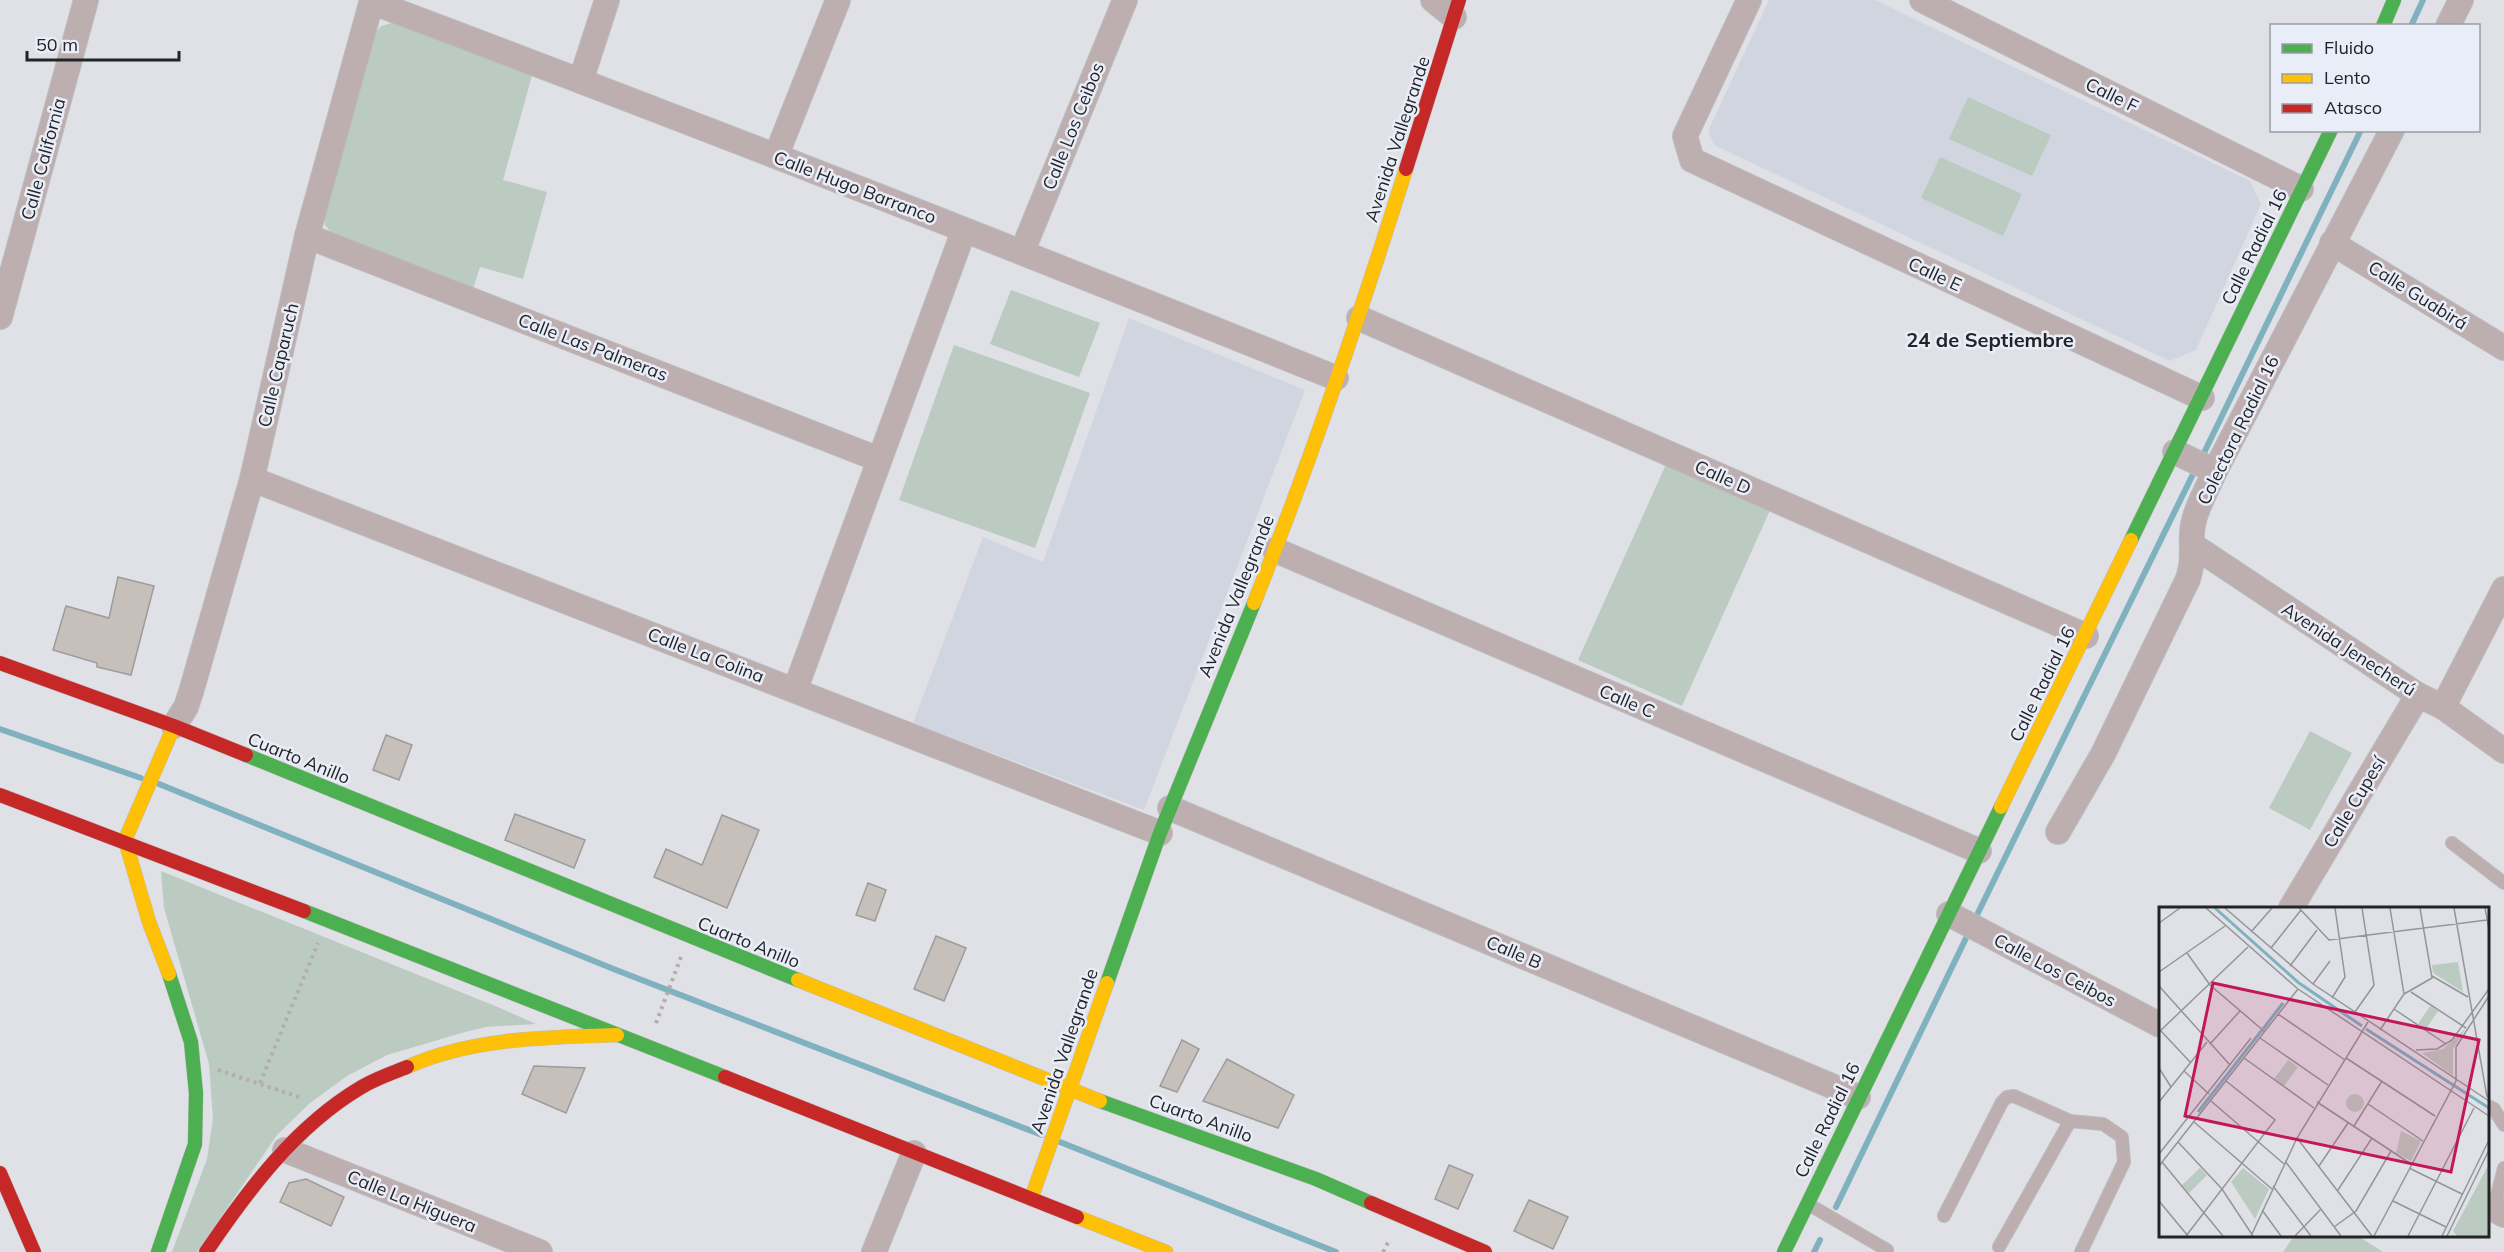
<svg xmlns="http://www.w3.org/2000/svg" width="2504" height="1252" font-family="Mulish,sans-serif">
<rect width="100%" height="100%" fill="#e0e1e6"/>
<g fill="#d0d5df">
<path d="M 1769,0 L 1875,0 L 2250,181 L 2261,204 L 2196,350 L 2170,361 L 1714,145 L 1708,131 Z"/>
<path d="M 1129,318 L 1305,390 L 1144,810 L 913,723 L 983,537 L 1043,562 Z"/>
</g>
<g fill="#bbcbc1">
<path d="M 396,22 L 533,72 L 503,180 L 547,192 L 523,279 L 480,267 L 473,289 L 332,234 L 325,225 L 324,215 L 373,36 L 381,26 Z"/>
<path d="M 1968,97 L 2051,135 L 2032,176 L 1949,139 Z"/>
<path d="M 1940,157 L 2022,194 L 2003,236 L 1921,198 Z"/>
<path d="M 1011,290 L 1100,323 L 1079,377 L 990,344 Z"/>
<path d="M 954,345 L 1090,393 L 1035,548 L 899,500 Z"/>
<path d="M 1667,462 L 1771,508 L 1682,706 L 1578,660 Z"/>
<path d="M 2310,731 L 2352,753 L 2310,830 L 2269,808 Z"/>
<path d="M 161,871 L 500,1008 L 536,1024 L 486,1027 L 465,1032 L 387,1055 L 347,1076 L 310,1103 L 277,1135 L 197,1252 L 172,1252 L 207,1159 L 213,1118 L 209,1064 L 164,908 Z"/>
<path d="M 2294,1236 L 2358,1236 L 2383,1252 L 2283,1252 Z"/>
</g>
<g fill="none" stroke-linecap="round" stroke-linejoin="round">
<g stroke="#7fb1bf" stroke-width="6">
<path d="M 2411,26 L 2423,0"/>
<path d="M 2201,459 L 2361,130"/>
<path d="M 0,729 L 141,778"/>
<path d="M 159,784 L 616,970 L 1042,1135"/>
<path d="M 1974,921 L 2196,468"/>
<path d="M 1060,1142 L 1336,1252"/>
<path d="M 1836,1207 L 1969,932"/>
<path d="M 1814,1252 L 1820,1240"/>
</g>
</g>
<g fill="#c7bfb9" stroke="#9c9c9d" stroke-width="1.5">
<path d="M 118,577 L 154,586 L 131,675 L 97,667 L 97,663 L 53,650 L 66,606 L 109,618 Z"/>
<path d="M 386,735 L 412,745 L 399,780 L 373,770 Z"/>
<path d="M 515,814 L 585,840 L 574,868 L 505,840 Z"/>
<path d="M 722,815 L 759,830 L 727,908 L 654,877 L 666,849 L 702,865 Z"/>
<path d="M 868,883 L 886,890 L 875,921 L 856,915 Z"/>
<path d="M 936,936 L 966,948 L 944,1001 L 914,989 Z"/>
<path d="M 1182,1040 L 1199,1049 L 1177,1092 L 1160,1086 Z"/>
<path d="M 1227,1059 L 1294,1095 L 1278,1128 L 1203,1101 Z"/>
<path d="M 534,1066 L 585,1068 L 566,1113 L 522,1094 Z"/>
<path d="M 1449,1165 L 1473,1175 L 1458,1209 L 1435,1199 Z"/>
<path d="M 306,1179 L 344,1197 L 331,1226 L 280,1202 L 289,1183 Z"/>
<path d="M 1529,1200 L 1568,1217 L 1553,1249 L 1514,1231 Z"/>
</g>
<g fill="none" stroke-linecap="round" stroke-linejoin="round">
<g stroke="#bbbcbf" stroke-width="14">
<g id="lane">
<path d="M 2452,843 L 2504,883"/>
<path d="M 2488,1106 L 2494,1109 L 2504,1125"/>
<path d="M 1808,1204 L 1887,1250 L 1887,1252"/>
<path d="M 2497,1211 L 2497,1195 L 2504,1168"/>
<path d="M 1944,1216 L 2002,1102 L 2007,1097 L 2014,1096 L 2070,1121 L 2103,1124 L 2122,1137 L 2124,1162 L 2081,1252"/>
<path d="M 1999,1247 L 2070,1121"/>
</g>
</g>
<g stroke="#bbbcbf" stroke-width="26">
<g id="street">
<path d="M 1433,0 L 1454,17"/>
<path d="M 1749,0 L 1685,136 L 1692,160 L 2202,398"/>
<path d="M 1922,0 L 2301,189"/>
<path d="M 372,2 C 695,123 1016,249 1336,378"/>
<path d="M 2448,26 L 2461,0"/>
<path d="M 581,80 L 607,0"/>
<path d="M 776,156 L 838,0"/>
<path d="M 307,236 L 878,459"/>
<path d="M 2332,243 L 2504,348"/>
<path d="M 1022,252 L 1125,0"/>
<path d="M 0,317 L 86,0"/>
<path d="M 1359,318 L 2086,636"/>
<path d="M 2175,452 L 2215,471"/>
<path d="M 252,479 L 1160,833"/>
<path d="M 2194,546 L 2418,695 L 2443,707 L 2504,751"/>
<path d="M 1275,550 L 1979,851"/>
<path d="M 795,690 L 964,230"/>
<path d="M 2443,707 L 2504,589"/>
<path d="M 174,726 L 186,707 L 191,692 L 252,479 L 307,236 L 372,0"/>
<path d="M 1170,808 L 1858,1097"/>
<path d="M 2058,832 L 2103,754 L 2188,579 C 2194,559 2191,552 2192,533 C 2193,512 2207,490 2215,471 L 2392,130"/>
<path d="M 2291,908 L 2418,695"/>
<path d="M 1949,914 L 2160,1025"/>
<path d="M 285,1150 L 540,1252"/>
<path d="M 2488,1206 L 2504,1215"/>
<path d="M 874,1252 L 914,1153"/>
</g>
</g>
<g stroke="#bbbcbf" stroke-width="15">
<g id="fast">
<path d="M 2383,26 L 2394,0"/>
<path d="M 2131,540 L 2331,130"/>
<path d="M 246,755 L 798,980"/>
<path d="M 304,911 L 725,1077"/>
<path d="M 1107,983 L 1160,833 L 1254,603"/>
<path d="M 1100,1101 L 1316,1179 L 1371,1203"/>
<path d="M 158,1252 L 195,1144 L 196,1093 L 191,1042 L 169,974"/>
<path d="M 1784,1252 L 2001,807"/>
</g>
</g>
<g stroke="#bbbcbf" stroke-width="15">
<g id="slow">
<path d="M 1254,603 C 1311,461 1360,315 1406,169"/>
<path d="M 2001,807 L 2131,540"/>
<path d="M 169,974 L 149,922 L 125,840 L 174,726"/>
<path d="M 798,980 L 1100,1101"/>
<path d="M 407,1067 C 471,1038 548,1037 617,1035"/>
<path d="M 1031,1199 L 1107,983"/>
<path d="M 1077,1217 L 1166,1252"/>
</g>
</g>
<g stroke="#bbbcbf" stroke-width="15">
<g id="jam">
<path d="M 1406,169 L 1459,0"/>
<path d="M 0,663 L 174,726 L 246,755"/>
<path d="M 0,795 L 304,911"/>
<path d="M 725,1077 L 1077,1217"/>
<path d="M 0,1173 L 34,1252"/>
<path d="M 1371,1203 L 1485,1252"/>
<path d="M 206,1252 C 248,1190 295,1127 360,1088 C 374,1079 392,1073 407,1067"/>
</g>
</g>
<g stroke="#b4abad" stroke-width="4" stroke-dasharray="3 4.5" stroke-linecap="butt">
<path d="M 656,1023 L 681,957"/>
<path d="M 218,1070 L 302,1098"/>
<path d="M 260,1083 L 318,943"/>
<path d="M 1383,1252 L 1390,1239"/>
</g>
<use href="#lane" stroke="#bdaeb0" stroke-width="12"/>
<use href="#street" stroke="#bdaeb0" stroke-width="24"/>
<use href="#fast" stroke="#4caf50" stroke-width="14"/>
<use href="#slow" stroke="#ffc107" stroke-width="14"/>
<use href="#jam" stroke="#c62828" stroke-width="14"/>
</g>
<g text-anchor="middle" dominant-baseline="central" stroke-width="5" stroke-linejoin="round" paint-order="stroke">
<g font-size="18" fill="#232428" stroke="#e9edf7">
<text transform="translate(2112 95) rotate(26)">Calle F</text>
<text transform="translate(1073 126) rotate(-68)">Calle Los Ceibos</text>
<text transform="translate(1397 139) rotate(-72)">Avenida Vallegrande</text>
<text transform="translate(43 159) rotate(-75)">Calle California</text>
<text transform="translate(855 187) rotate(21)">Calle Hugo Barranco</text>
<text transform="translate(2254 247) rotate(-64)">Calle Radial 16</text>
<text transform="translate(1935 274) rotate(25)">Calle E</text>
<text transform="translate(2418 295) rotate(32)">Calle Guabirá</text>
<text transform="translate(593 347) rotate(21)">Calle Las Palmeras</text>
<text transform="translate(278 365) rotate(-77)">Calle Caparuch</text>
<text transform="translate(2238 430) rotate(-64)">Colectora Radial 16</text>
<text transform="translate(1723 477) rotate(24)">Calle D</text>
<text transform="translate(1236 596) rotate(-68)">Avenida Vallegrande</text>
<text transform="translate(2349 649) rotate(33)">Avenida Jenecherú</text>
<text transform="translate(706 655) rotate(21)">Calle La Colina</text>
<text transform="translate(2042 684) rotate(-64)">Calle Radial 16</text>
<text transform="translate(1627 701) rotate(23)">Calle C</text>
<text transform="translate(299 758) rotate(22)">Cuarto Anillo</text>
<text transform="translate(2354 802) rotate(-59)">Calle Cupesí</text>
<text transform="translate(749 942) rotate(22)">Cuarto Anillo</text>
<text transform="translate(1514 952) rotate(23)">Calle B</text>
<text transform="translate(2055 970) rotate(28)">Calle Los Ceibos</text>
<text transform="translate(1064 1051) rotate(-71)">Avenida Vallegrande</text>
<text transform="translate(1201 1118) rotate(20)">Cuarto Anillo</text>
<text transform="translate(1827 1120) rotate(-64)">Calle Radial 16</text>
<text transform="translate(412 1201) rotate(22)">Calle La Higuera</text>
</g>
<g font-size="20" font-weight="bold" fill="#232428" stroke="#e9edf7">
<text x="1990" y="339">24 de Septiembre</text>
</g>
</g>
<g transform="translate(2159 907)">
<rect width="330" height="330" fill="#e0e1e6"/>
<path d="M 299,55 L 304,85 L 274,66 L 273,58 ZM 271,99 L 279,104 L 267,122 L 259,117 ZM 307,121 L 294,142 L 294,169 L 263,146 L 284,142 ZM 129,153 L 139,160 L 125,179 L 115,172 ZM187 196a9 9 0 1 1 18 0a9 9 0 1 1-18 0ZM 242,224 L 262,234 L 252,254 L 237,246 ZM 330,257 L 330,329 L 298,329 L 294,324 ZM 41,261 L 48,268 L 30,286 L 23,278 ZM 84,261 L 110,282 L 96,312 L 72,275 Z" fill="#bbcbc1"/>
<path fill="none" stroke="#7fb1bf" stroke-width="3" d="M 56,1 L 140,76 L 203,119M 104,122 L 124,96M 207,122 L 330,201M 39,205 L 103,123"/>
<path fill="none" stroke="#94959a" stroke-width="1.5" d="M 47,1 L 139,82 L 330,209M 66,1 L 154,77 L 330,194M 140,1 L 170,33 L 328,13M 231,1 L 245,87M 295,1 L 328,190M 326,1 L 330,22M 0,16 L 21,1M 92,25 L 113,1M 112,41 L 142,3M 28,46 L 51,78 L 106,125M 131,59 L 158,23M 0,65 L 66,19M 273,69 L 309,90M 154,77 L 171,54M 0,79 L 71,158M 252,85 L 307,121M 245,87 L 273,71 L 261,1M 173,91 L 186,70 L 176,1M 235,102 L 287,137M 196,105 L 215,78 L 203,1M 119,107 L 186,153M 221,123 L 245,87M 2,124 L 32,156M 0,125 L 89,40M 101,131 L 169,178M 51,137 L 81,104M 257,143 L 278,142 L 293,133 L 330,82M 85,151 L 155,201M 187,151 L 276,209M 0,161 L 12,180M 25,164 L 50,187M 52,194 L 125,257M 0,195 L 48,135M 158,195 L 252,257M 209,197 L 264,234M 35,215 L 113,282M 195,219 L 223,174M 138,231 L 213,329M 19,235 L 63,282 L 94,329M 0,247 L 92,131M 126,254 L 182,329M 3,255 L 64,329M 0,259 L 139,82M 160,259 L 189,216M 250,261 L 303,287M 114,279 L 152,329M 179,283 L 213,231M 0,294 L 29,329M 234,294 L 287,320M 103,303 L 122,329M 175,320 L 197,304 L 232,244M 27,329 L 116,213 L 67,174M 92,329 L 138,231 L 209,115M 136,329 L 162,302M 215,329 L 297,174 L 297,140 L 330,89M 249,329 L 315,201M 283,329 L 330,233M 288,329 L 330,243"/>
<path fill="#c2185b" fill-opacity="0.15" stroke="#c2185b" stroke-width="3" d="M 54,76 L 320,133 L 292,265 L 26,209 Z"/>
<rect width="330" height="330" fill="none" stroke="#232428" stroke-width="3"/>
</g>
<rect x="2270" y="24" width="210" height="108" fill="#e9edf7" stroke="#9a9da4" stroke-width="1.5"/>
<rect x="2282" y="44" width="30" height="9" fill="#4caf50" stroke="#9a9da4" stroke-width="1.5"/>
<text x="2324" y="54" font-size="18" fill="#232428">Fluido</text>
<rect x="2282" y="74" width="30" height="9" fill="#ffc107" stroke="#9a9da4" stroke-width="1.5"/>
<text x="2324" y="84" font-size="18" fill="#232428">Lento</text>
<rect x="2282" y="104" width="30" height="9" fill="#c62828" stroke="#9a9da4" stroke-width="1.5"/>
<text x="2324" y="114" font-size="18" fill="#232428">Atasco</text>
<path d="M27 51v9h152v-9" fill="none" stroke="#232428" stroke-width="3"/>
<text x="36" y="51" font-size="18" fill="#232428" stroke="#e9edf7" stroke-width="4.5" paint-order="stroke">50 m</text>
</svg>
